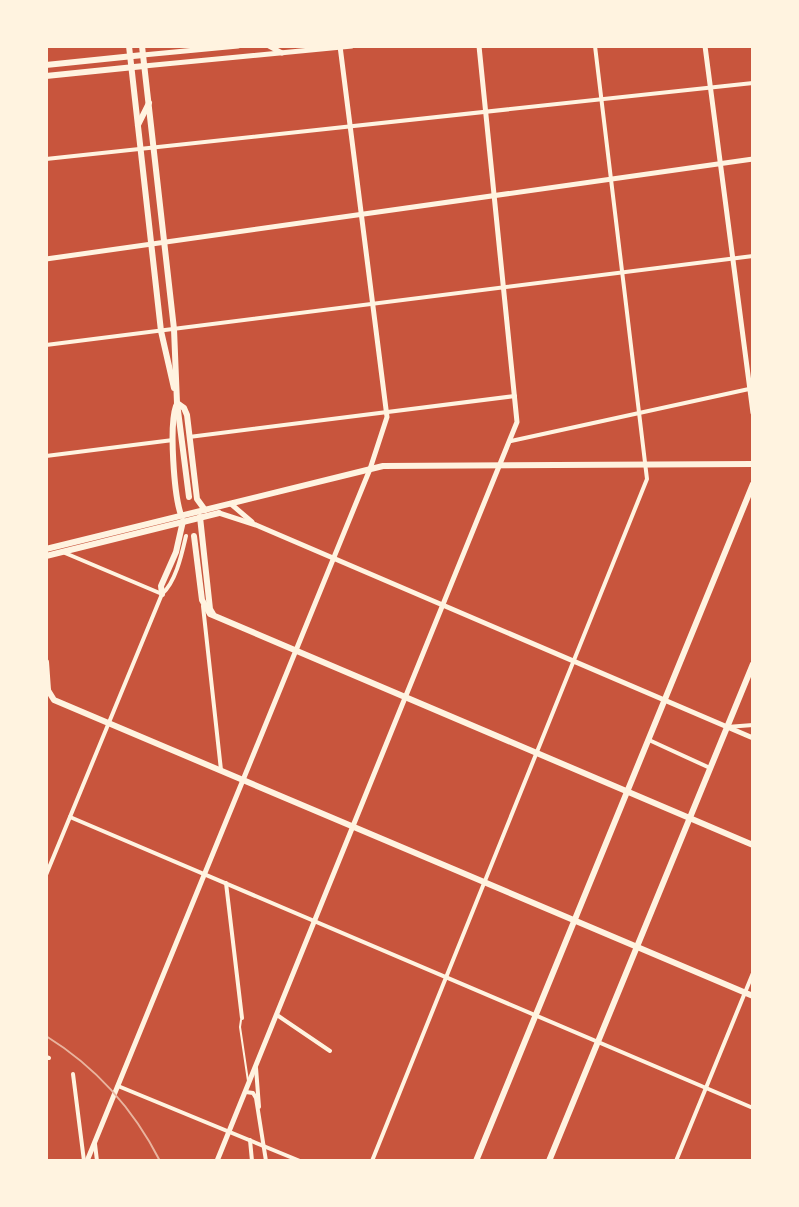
<svg xmlns="http://www.w3.org/2000/svg" width="799" height="1207" font-family="Rubik,sans-serif">
<rect width="100%" height="100%" fill="#c8553d"/>
<g fill="none" stroke-linecap="round" stroke-linejoin="round">
<path stroke="#fff3e0" stroke-width="2" d="M 241,1020 L 240,1027 L 248,1081"/>
<g stroke="#fff3e0" stroke-width="4">
<path d="M 46,159 L 753,83"/>
<path d="M 46,345 L 753,256"/>
<path d="M 189,437 L 515,396"/>
<path d="M 511,441 L 749,389"/>
<path d="M 46,456 L 173,440"/>
<path d="M 65,553 L 162,594"/>
<path d="M 203,606 L 221,770"/>
<path d="M 727,727 L 753,725"/>
<path d="M 649,740 L 710,768"/>
<path d="M 70,817 L 753,1108"/>
<path d="M 46,875 L 162,594 C 176,582 182,553 186,536"/>
<path d="M 226,883 L 242,1018"/>
<path d="M 277,1015 L 330,1051"/>
<path d="M 46,1057 L 49,1058"/>
<path d="M 256,1068 L 259,1107"/>
<path d="M 73,1074 L 84,1161"/>
<path d="M 118,1086 L 300,1161"/>
<path d="M 246,1092 L 253,1093 L 256,1098 L 266,1161"/>
<path d="M 250,1140 L 252,1161"/>
<path d="M 95,1144 L 97,1161"/>
<path d="M 372,1161 L 647,479 L 595,46"/>
<path d="M 676,1161 L 753,973"/>
</g>
<g stroke="#fff3e0" stroke-width="5">
<path d="M 705,46 L 753,413"/>
<path d="M 46,259 L 753,159"/>
<path d="M 87,1161 L 243,780"/>
<path d="M 217,1161 L 353,826"/>
</g>
<g stroke="#fff3e0" stroke-width="5">
<path d="M 269,46 L 282,53"/>
<path d="M 143,55 L 238,46"/>
<path d="M 144,66 L 352,46"/>
<path d="M 231,504 L 252,522"/>
<path d="M 219,513 L 256,525 L 753,738"/>
<path d="M 243,780 L 370,469 L 387,417 L 340,46"/>
<path d="M 353,826 L 517,422 L 479,46"/>
</g>
<g stroke="#fff3e0" stroke-width="6">
<path d="M 129,46 L 161,331 L 174,388"/>
<path d="M 142,46 L 174,329 L 177,403 L 189,497"/>
<path d="M 46,65 L 143,55"/>
<path d="M 46,76 L 144,66"/>
<path d="M 138,125 L 149,103"/>
<path d="M 177,403 L 184,408 L 187,415 L 197,499 L 205,510"/>
<path d="M 176,406 C 169,426 174,495 181,515"/>
<path d="M 200,517 L 210,609 L 213,614"/>
<path d="M 194,536 L 202,600 L 210,614 L 753,845"/>
<path d="M 46,549 L 383,466 L 753,464"/>
<path d="M 46,556 L 219,513"/>
<path d="M 162,594 L 161,586 L 176,552 L 183,521"/>
<path d="M 46,662 L 48,690"/>
<path d="M 46,687 L 54,700 L 753,996"/>
<path d="M 476,1161 L 753,484"/>
<path d="M 549,1161 L 753,664"/>
</g>
<path stroke="#e9b49f" stroke-width="2" d="M 46,1036 C 96,1067 133,1108 160,1161"/>
</g>
<rect width="799" height="1207" fill="none" stroke="#fff3e0" stroke-width="96"/>
</svg>
